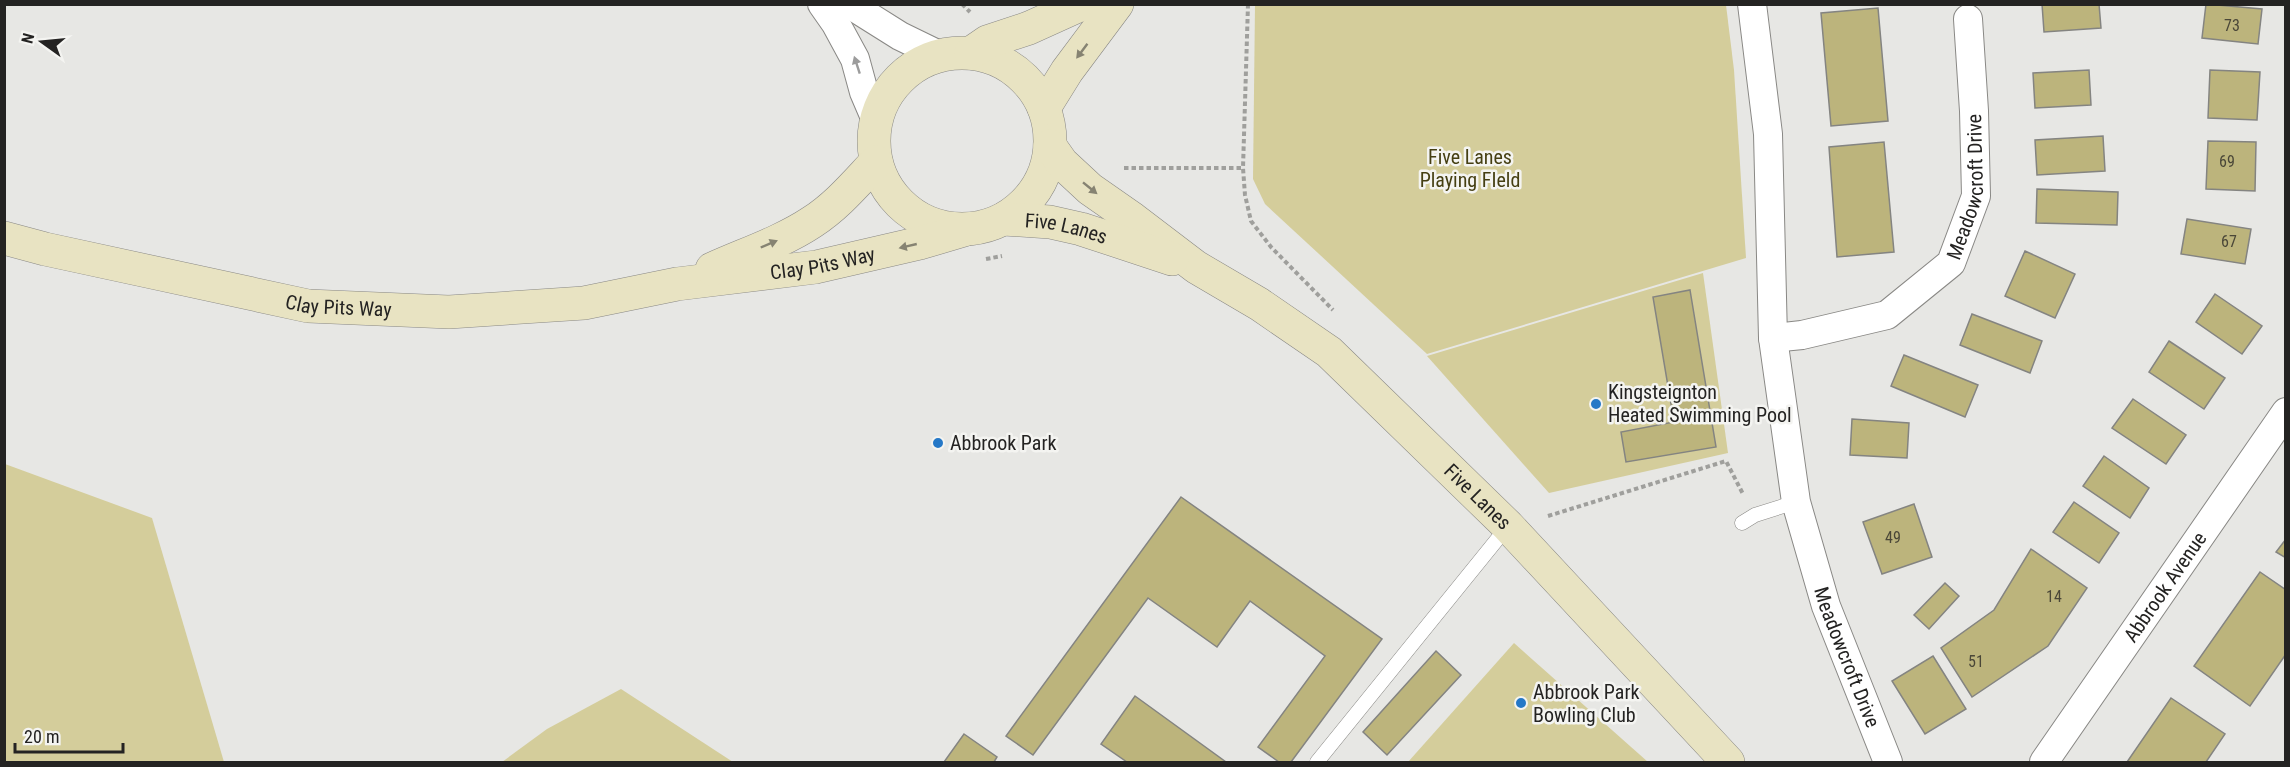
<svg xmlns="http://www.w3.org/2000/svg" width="2290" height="767" font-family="'Roboto Condensed',sans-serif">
<rect width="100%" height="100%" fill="#e7e7e4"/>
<g fill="#d4cd9b">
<path d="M 1255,5 L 1726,5 L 1734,70 L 1746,258 L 1427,354 L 1265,204 L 1253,179 Z"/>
<path d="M 1703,273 L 1728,453 L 1549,493 L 1427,356 Z"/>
<path d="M 5,464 L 152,518 L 224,762 L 5,762 Z"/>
<path d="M 1514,643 L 1648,762 L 1408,762 Z"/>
<path d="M 621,689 L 733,762 L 502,762 L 547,729 Z"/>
</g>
<g fill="#bcb47c" stroke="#848481" stroke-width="1.5">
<path d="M 2042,4 L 2099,4 L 2101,28 L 2044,32 Z"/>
<path d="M 2206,4 L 2262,9 L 2258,44 L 2202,38 Z"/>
<path d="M 1878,8 L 1888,121 L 1831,126 L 1821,13 Z"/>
<path d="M 2089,70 L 2091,105 L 2035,108 L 2033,73 Z"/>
<path d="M 2210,70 L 2260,72 L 2257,120 L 2208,118 Z"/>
<path d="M 2103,136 L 2105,171 L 2037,175 L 2035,140 Z"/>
<path d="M 2208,141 L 2256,142 L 2255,191 L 2206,189 Z"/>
<path d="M 1884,142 L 1894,252 L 1837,257 L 1829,147 Z"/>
<path d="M 2037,189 L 2118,192 L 2117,225 L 2036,223 Z"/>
<path d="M 2187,219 L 2251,229 L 2245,264 L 2181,254 Z"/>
<path d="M 2025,251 L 2075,274 L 2055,318 L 2005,296 Z"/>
<path d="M 1690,290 L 1716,447 L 1626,462 L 1621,432 L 1674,422 L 1653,297 Z"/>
<path d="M 2215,294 L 2262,326 L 2242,354 L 2196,322 Z"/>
<path d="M 1972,314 L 2042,341 L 2030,373 L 1960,345 Z"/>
<path d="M 2169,341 L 2225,378 L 2204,409 L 2149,372 Z"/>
<path d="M 1904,355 L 1978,385 L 1965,417 L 1891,386 Z"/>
<path d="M 2133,399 L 2186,435 L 2166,464 L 2112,428 Z"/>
<path d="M 1852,419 L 1909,423 L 1907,458 L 1850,455 Z"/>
<path d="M 2104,456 L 2149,488 L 2130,518 L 2083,486 Z"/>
<path d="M 1181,497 L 1382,639 L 1291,762 L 1279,762 L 1258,747 L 1325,656 L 1250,601 L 1217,647 L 1148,598 L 1033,755 L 1006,736 Z"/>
<path d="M 2074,502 L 2119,533 L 2099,563 L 2053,532 Z"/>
<path d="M 1914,504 L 1932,557 L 1882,574 L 1863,522 Z"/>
<path d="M 2286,539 L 2286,558 L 2276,552 Z"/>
<path d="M 2031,549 L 2087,588 L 2048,646 L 1972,697 L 1941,648 L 1994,610 Z"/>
<path d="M 2260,572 L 2286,590 L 2286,654 L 2250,706 L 2194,666 Z"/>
<path d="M 1945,583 L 1959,596 L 1929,629 L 1914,615 Z"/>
<path d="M 1436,651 L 1461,675 L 1387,755 L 1363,732 Z"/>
<path d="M 1933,656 L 1966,709 L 1925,734 L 1892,681 Z"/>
<path d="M 1135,696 L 1226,762 L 1127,762 L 1101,744 Z"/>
<path d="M 2171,698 L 2225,734 L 2206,762 L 2127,762 Z"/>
<path d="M 964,734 L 997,757 L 994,762 L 944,762 Z"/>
</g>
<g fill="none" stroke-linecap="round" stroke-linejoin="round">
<g stroke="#898885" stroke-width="15">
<g id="service">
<path d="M 1742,523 L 1755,515 L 1796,502"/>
<path d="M 1317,762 L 1508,526"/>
</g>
</g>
<g stroke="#898885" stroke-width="30">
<g id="minor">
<path d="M 822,4 L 836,24 L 855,59 L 864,92 L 876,120"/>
<path d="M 849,4 L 900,36 L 939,55"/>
<path id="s1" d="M 1752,4 L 1768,134 L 1773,338 L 1796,502 L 1826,606 L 1888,762"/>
<path id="s2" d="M 1773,338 L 1802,335 L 1887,315 L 1951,263 L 1976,196 L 1974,111 L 1968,19"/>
<path id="s3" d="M 2044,762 L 2286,412"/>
</g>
</g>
<g stroke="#898885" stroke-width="34">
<g id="secondary">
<circle cx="962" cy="141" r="88"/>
<path d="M 971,53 L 987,42 L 1029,28 L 1082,4"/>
<path d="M 1044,108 L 1067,71 L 1117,4"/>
<path id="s4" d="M 1050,146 L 1062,163 L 1090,189 L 1133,219 L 1196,267 L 1259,304 L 1329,352 L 1508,526 L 1728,762"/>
<path id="s5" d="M 1004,219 L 1050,222 L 1081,229 L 1172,259"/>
<path id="s6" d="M 4,238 L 45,249 L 308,306 L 449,312 L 584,303 L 677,284 L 816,267 L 920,243 L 964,230"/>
<path d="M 712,269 C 745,254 782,242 812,222 C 837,206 856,183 876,162"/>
</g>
</g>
<g stroke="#9f9f9c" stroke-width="4" stroke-dasharray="4.5 3" stroke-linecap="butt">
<path d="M 962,4 L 970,12"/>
<path d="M 1248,4 L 1243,168 L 1245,195 L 1251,221 L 1271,247 L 1333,310"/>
<path d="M 1124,168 L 1243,168"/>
<path d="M 986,259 L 1002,256"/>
<path d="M 1548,516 L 1726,461 L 1743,494"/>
</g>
<use href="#service" stroke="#fff" stroke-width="14"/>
<use href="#minor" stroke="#fff" stroke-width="28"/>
<use href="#secondary" stroke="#e8e3c2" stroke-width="33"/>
</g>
<defs><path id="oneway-solid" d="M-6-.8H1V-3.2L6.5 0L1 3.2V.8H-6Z" transform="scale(1.5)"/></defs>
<g fill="#868372">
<use href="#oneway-solid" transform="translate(1082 51) rotate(127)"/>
<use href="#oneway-solid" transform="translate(1090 188) rotate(39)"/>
<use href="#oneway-solid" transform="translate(769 244) rotate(-23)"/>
<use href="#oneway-solid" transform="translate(908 246) rotate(167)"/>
</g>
<use fill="#9c9c9c" href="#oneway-solid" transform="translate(857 65) rotate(-108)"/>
<g fill="#2578c7" stroke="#f4f4f1" stroke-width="2">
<circle cx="1596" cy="404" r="6"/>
<circle cx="938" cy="443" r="6"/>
<circle cx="1521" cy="703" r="6"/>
</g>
<g text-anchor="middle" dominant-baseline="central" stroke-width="5" stroke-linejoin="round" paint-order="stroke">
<g font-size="16" fill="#4a4738">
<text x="2232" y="25">73</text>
<text x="2227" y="161">69</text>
<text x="2229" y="241">67</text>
<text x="1893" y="537">49</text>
<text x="2054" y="596">14</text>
<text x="1976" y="661">51</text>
</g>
<g font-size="20" fill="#453f12" stroke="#f4f4f1">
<text x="1470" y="157">Five Lanes<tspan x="1470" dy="23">Playing FIeld</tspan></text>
</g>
<g font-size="20" fill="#242322" stroke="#f4f4f1">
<text stroke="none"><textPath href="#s2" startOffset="278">Meadowcroft Drive</textPath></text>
<text stroke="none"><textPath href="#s5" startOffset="63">Five Lanes</textPath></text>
<text stroke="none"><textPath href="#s6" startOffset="830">Clay Pits Way</textPath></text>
<text stroke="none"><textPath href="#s6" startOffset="342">Clay Pits Way</textPath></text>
<text stroke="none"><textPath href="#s4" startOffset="556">Five Lanes</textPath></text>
<text stroke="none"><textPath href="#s3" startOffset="213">Abbrook Avenue</textPath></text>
<text stroke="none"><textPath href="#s1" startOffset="664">Meadowcroft Drive</textPath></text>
</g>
<g font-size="20" fill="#242322" stroke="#f4f4f1" text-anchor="start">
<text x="1608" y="392">Kingsteignton<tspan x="1608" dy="23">Heated Swimming Pool</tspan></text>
<text x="950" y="443">Abbrook Park</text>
<text x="1533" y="692">Abbrook Park<tspan x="1533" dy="23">Bowling Club</tspan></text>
</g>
</g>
<rect width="2290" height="767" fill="none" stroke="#242322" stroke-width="12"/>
<g transform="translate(42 42) rotate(285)" stroke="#f4f4f1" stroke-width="4.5" paint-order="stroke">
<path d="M0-4.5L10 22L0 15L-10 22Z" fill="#242322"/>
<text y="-9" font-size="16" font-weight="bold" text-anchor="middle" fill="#242322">N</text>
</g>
<path d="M15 743v9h108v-9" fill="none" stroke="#242322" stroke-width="3"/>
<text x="24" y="743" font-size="18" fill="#242322" stroke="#f4f4f1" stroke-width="4.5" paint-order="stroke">20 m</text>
</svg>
